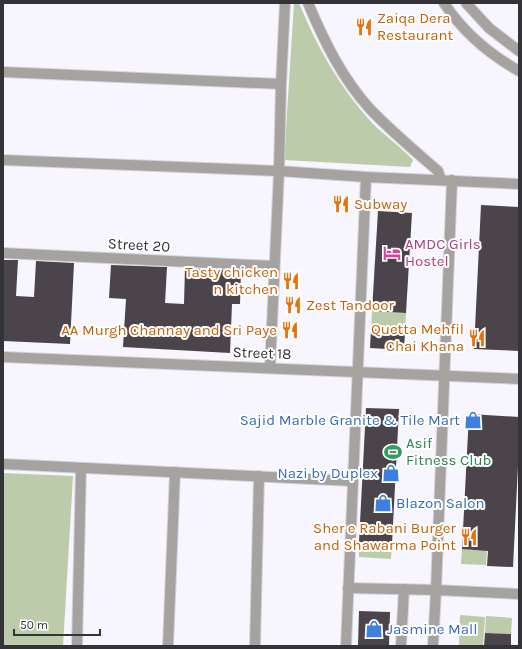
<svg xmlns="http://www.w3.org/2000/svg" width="522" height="649" font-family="Karla,sans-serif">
<rect width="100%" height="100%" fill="#f7f5fe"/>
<g fill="#bccbaa">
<path d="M 294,3 L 299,3 C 317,47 340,88 372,123 C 385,136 400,146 413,160 L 410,167 L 284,160 Z"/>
<path d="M 372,311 L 406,313 L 405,332 L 371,330 Z"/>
<path d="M 3,473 L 73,476 L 63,646 L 3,646 Z"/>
<path d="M 359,542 L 392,544 L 391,559 L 359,557 Z"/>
<path d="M 462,549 L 487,550 L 486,565 L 461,564 Z"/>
<path d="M 460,615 L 485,617 L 483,646 L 459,646 Z"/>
<path d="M 486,616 L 512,618 L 511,634 L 485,633 Z"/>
</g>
<g fill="#4b444a">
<path d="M 481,205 L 519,207 L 519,351 L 474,349 Z"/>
<path d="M 378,211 L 412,213 L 406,313 L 372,311 Z"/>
<path d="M 3,260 L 18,260 L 16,296 L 34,297 L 36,261 L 74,263 L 70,344 L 3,341 Z"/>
<path d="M 111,265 L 167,267 L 165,303 L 184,304 L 185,268 L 241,271 L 240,304 L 232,304 L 230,353 L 123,347 L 126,299 L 109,298 Z"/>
<path d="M 371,330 L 405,332 L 404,350 L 370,348 Z"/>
<path d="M 366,408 L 399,409 L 392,544 L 359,542 Z"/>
<path d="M 469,414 L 519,417 L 519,446 L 513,567 L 487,566 L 488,551 L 462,549 Z"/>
<path d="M 359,611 L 390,612 L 389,646 L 358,646 Z"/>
<path d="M 485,633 L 511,634 L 511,646 L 484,646 Z"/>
</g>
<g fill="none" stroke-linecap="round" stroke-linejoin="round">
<g stroke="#d4d2da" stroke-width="12">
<g id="minor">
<path d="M 308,3 C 324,41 342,78 370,109 C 391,131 415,151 438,171 L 441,180"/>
<path d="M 444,3 C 463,32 489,54 519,71"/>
<path d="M 466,3 L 489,28 L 519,51"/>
<path d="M 3,72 L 281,84"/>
<path d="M 3,160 L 279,171 L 366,177 L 519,184"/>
<path d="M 3,253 L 274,266"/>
<path d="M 3,357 L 519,379"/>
<path d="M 270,368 L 279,171 L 281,84 L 285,3"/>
<path d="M 3,464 L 353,481"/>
<path d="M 348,588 L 436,590 L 519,594"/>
<path d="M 77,646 L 81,468"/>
<path d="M 168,646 L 175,472"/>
<path d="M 255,646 L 259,476"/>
<path d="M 346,646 L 366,177"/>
<path d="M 401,646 L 404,589"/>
<path d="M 433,646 L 436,590 L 452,180"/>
</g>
</g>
<use href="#minor" stroke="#a6a29f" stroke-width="10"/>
</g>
<defs>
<g id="restaurant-bare" transform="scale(1.38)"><path d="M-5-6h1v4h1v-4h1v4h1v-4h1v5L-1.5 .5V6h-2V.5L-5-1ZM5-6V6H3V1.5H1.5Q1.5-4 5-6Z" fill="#e8710a" stroke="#fff" stroke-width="2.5" paint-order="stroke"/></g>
<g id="hotel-bare" transform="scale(1.38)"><path d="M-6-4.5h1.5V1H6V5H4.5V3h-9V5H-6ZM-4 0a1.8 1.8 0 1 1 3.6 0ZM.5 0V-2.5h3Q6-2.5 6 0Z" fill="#d1479c" stroke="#fff" stroke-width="2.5" paint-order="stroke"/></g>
<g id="shop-bare" transform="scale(1.38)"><path d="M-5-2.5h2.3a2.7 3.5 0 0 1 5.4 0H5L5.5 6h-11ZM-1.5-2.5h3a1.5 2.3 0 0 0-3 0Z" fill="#3f7fe0" stroke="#fff" stroke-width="2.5" paint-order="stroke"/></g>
<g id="stadium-bare" transform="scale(1.38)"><path d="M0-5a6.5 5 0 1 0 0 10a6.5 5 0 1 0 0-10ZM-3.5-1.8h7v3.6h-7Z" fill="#2e9e5b" stroke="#fff" stroke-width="2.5" paint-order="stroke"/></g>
</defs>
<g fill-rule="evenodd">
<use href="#restaurant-bare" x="364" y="27"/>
<use href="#restaurant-bare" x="341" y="204"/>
<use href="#hotel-bare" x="392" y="253"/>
<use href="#restaurant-bare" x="291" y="281"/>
<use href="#restaurant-bare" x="293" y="305"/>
<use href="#restaurant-bare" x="290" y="330"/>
<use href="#restaurant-bare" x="477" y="338"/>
<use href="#shop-bare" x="473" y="420"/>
<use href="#stadium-bare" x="393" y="452"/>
<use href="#shop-bare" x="391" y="473"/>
<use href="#shop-bare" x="383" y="503"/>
<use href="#restaurant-bare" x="469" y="537"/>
<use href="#shop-bare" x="374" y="629"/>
</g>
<g text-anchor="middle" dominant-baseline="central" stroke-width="4" stroke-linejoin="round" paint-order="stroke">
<g font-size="15" fill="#c56008" stroke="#fff" text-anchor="end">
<text x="377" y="18" text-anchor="start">Zaiqa Dera<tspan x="377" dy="17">Restaurant</tspan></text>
<text x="354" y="204" text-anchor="start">Subway</text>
<text x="278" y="272">Tasty chicken<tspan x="278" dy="17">n kitchen</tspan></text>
<text x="306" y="305" text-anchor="start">Zest Tandoor</text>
<text x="464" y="329">Quetta Mehfil<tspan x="464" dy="17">Chai Khana</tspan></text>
<text x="277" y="330">AA Murgh Channay and Sri Paye</text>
<text x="456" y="528">Sher e Rabani Burger<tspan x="456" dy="17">and Shawarma Point</tspan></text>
</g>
<g font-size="15" fill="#b23c85" stroke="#fff" text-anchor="start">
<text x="405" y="244">AMDC Girls<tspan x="405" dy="17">Hostel</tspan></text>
</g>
<g font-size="15" fill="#343337" stroke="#fff">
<text transform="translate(139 245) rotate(3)">Street 20</text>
<text transform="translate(262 353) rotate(2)">Street 18</text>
</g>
<g font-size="15" fill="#366cbe" stroke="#fff" text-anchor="end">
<text x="460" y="420">Sajid Marble Granite &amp; Tile Mart</text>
<text x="378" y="473">Nazi by Duplex</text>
<text x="396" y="503" text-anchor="start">Blazon Salon</text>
<text x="387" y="629" text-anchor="start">Jasmine Mall</text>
</g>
<g font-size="15" fill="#27864d" stroke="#fff" text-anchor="start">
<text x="406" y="443">Asif<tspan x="406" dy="17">Fitness Club</tspan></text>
</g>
</g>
<rect width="522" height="649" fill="none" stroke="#343337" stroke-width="8"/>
<path d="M14 629v6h86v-6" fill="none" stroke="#343337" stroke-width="2"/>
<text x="20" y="629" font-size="12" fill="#343337" stroke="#ffffff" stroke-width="3" paint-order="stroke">50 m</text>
</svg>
